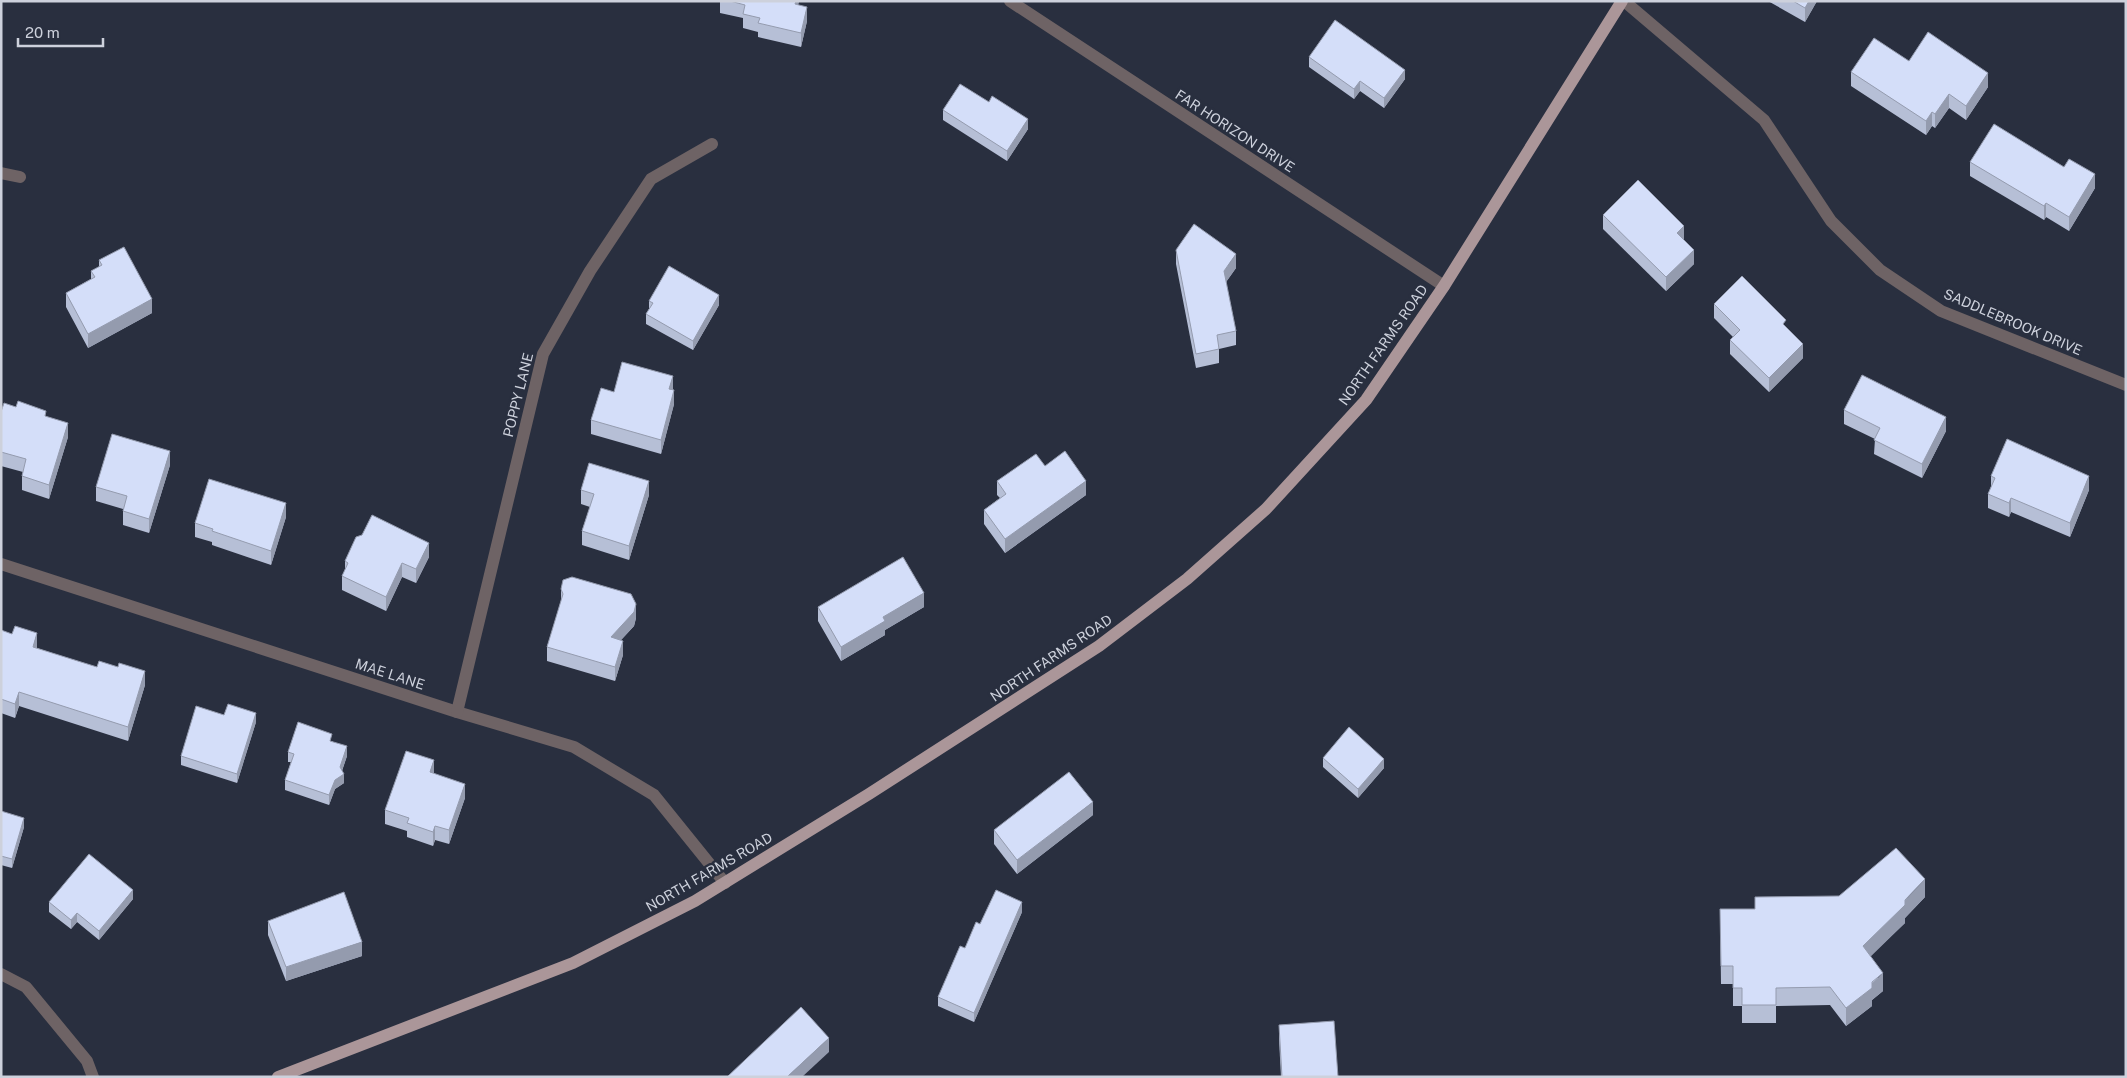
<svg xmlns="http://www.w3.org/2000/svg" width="2127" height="1078" font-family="'Public Sans',sans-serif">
<rect width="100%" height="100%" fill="#292f3f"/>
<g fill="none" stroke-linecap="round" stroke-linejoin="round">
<g stroke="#6e6365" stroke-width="12">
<path d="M 1010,1 L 1444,286"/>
<path d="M 1624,1 L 1764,120 L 1831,221 L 1880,270 L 1941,311 L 2126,385"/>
<path d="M 1,173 L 20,177"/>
<path d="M 1,564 L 457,712 L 574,747 L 654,795 L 725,883"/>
<path d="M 457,712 L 543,354 L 590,271 L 651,179 L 712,144"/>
<path d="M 1,974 L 26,987 L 87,1061 L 93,1077"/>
</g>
<path stroke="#ab9699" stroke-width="12" d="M 278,1077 L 573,963 L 695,901 L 869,794 L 1099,646 L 1187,579 L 1266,509 L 1366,400 L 1444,286 L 1622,1"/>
</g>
<g fill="#b6bfd6">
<path d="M 720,1 L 799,1 L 798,5 L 807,21 L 801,47 L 758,37 L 758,32 L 743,28 L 743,18 L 720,13 Z"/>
<path d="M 1768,1 L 1817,1 L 1805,22 Z"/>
<path d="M 1309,57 L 1405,79 L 1384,108 L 1360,91 L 1354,99 L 1309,67 Z"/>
<path d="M 1909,61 L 1988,87 L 1966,120 L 1949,108 L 1935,128 L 1932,126 L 1926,135 L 1851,86 L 1851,72 Z"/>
<path d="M 943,110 L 1028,129 L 1007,161 L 943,120 Z"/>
<path d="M 1970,162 L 2095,188 L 2069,231 L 2046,217 L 2044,220 L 1970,176 Z"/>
<path d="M 1603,215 L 1684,240 L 1694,264 L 1666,291 L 1603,229 Z"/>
<path d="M 1176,250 L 1236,268 L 1226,282 L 1236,331 L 1236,345 L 1219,349 L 1219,363 L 1196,368 L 1176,264 Z"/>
<path d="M 99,260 L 152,313 L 88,348 L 66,307 L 66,293 L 91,279 L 91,271 L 99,267 Z"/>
<path d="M 649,301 L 719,305 L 693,350 L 646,324 L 646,314 L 649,309 Z"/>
<path d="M 1714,304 L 1786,327 L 1803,358 L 1769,392 L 1730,354 L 1730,340 L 1733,337 L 1714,318 Z"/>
<path d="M 673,390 L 674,404 L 661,454 L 591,434 L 591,420 L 614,392 Z"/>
<path d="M 1844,410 L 1946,431 L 1922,478 L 1874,454 L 1875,439 L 1844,424 Z"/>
<path d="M 1,412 L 46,416 L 68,437 L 49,499 L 22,490 L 22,476 L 23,472 L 1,466 Z"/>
<path d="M 170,465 L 149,533 L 123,525 L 123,509 L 96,501 L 96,487 Z"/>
<path d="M 1045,466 L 1086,495 L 1005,553 L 984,524 L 984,510 L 1000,498 L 997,495 L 997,481 Z"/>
<path d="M 1991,476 L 2089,490 L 2070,537 L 2011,512 L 2009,517 L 1988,508 L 1988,494 L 1991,487 Z"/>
<path d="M 581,490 L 649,495 L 629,560 L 582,545 L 582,531 L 590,507 L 581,504 Z"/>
<path d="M 286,517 L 271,565 L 212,545 L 212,542 L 195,537 L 195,523 Z"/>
<path d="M 429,557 L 416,583 L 402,577 L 386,611 L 342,590 L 342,576 L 345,571 L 345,561 Z"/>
<path d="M 561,589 L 636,618 L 634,626 L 621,640 L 623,655 L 615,681 L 547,661 L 547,647 L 561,602 Z"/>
<path d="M 818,607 L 924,607 L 885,630 L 885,635 L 841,661 L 818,621 Z"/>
<path d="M 1,630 L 37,647 L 37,648 L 145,685 L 128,741 L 19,706 L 15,718 L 1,713 Z"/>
<path d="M 256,722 L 237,783 L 181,765 L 181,756 Z"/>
<path d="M 332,741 L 347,756 L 342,771 L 344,783 L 335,789 L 329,805 L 285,790 L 285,780 L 291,762 L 288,762 L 288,752 Z"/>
<path d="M 1323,758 L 1384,768 L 1358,798 L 1323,767 Z"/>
<path d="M 434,773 L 465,798 L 449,844 L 435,840 L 433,846 L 407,837 L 407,831 L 385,824 L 385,810 Z"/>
<path d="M 1,811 L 24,827 L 12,868 L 1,865 Z"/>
<path d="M 1093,815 L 1017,874 L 994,844 L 994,830 Z"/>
<path d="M 1925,897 L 1905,918 L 1905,923 L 1870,956 L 1883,991 L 1872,1000 L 1872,1006 L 1846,1026 L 1830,1005 L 1776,1006 L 1776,1023 L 1742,1023 L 1742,1006 L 1733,1006 L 1733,984 L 1721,984 L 1720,909 L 1755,909 Z"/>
<path d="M 133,899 L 99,940 L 77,922 L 71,929 L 49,912 L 49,902 Z"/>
<path d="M 1022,912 L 974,1022 L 938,1006 L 938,997 L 965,948 L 980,924 Z"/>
<path d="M 268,921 L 362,956 L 286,981 L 268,935 Z"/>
<path d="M 1279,1025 L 1338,1077 L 1281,1077 L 1279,1039 Z"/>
</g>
<g fill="#949bae">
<path d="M 796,1 L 799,1 L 795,18 L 795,4 Z"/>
<path d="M 1809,1 L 1817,1 L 1805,22 L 1805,8 Z"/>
<path d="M 807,7 L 807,21 L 801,47 L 801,33 Z"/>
<path d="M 1405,70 L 1405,79 L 1384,108 L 1384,98 Z"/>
<path d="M 1988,73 L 1988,87 L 1966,120 L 1966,106 Z"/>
<path d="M 1360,81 L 1360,91 L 1354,99 L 1354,89 Z"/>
<path d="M 1949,94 L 1949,108 L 1935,128 L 1935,114 Z"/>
<path d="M 1932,112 L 1932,126 L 1926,135 L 1926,121 Z"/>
<path d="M 1028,119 L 1028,129 L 1007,161 L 1007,151 Z"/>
<path d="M 2095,174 L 2095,188 L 2069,231 L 2069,217 Z"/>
<path d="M 2046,203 L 2046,217 L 2044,220 L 2044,206 Z"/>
<path d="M 1684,226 L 1684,240 L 1677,247 L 1677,233 Z"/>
<path d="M 1694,250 L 1694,264 L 1666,291 L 1666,277 Z"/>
<path d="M 1236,254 L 1236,268 L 1224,285 L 1224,271 Z"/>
<path d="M 719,295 L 719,305 L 693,350 L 693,341 Z"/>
<path d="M 152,299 L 152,313 L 88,348 L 88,334 Z"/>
<path d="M 1803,344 L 1803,358 L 1769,392 L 1769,378 Z"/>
<path d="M 673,376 L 673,390 L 669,389 Z"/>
<path d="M 674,390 L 674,404 L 661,454 L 661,440 Z"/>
<path d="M 1946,417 L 1946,431 L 1922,478 L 1922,464 Z"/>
<path d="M 68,423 L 68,437 L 49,499 L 49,485 Z"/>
<path d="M 170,451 L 170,465 L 149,533 L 149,519 Z"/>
<path d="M 2089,476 L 2089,490 L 2070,537 L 2070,523 Z"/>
<path d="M 649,481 L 649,495 L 629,560 L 629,546 Z"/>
<path d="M 1086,481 L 1086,495 L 1005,553 L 1005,539 Z"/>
<path d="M 2011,498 L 2011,512 L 2009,517 L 2009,503 Z"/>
<path d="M 286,503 L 286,517 L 271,565 L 271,551 Z"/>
<path d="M 429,543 L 429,557 L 416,583 L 416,569 Z"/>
<path d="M 402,563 L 402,577 L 386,611 L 386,597 Z"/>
<path d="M 924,593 L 924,607 L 885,630 L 885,635 L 841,661 L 841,647 L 883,617 Z"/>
<path d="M 636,604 L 636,618 L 634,626 L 611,651 L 611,637 Z"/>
<path d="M 37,633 L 37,647 L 33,661 L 33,647 Z"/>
<path d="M 623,641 L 623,655 L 615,681 L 615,667 Z"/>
<path d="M 145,671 L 145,685 L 128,741 L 128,727 Z"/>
<path d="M 19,692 L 19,706 L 15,718 L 15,704 Z"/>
<path d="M 256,713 L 256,722 L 237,783 L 237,774 Z"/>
<path d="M 347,746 L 347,756 L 340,776 L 344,774 L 344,783 L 335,789 L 329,805 L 329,795 Z"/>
<path d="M 1384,759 L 1384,768 L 1358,798 L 1358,789 Z"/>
<path d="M 434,760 L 434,774 L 430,772 Z"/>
<path d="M 465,784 L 465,798 L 449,844 L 449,830 Z"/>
<path d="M 1093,802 L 1093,815 L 1017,874 L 1017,860 Z"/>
<path d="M 24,818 L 24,827 L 12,868 L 12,859 Z"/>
<path d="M 435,826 L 435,840 L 433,846 L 433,832 Z"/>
<path d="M 1925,879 L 1925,897 L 1905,918 L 1905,923 L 1863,964 L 1863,946 Z"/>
<path d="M 133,890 L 133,899 L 99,940 L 99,931 Z"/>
<path d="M 1022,902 L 1022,912 L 974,1022 L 974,1013 Z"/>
<path d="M 77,913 L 77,922 L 71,929 L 71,920 Z"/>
<path d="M 362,942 L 362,956 L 286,981 L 286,967 Z"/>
<path d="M 1883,973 L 1883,991 L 1872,1000 L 1872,1006 L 1846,1026 L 1846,1008 Z"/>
<path d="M 829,1038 L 829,1052 L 802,1077 L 787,1077 Z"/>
</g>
<g fill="#d4def9" stroke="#949bae">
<path d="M 730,1 L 796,1 L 795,4 L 807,7 L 801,33 L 758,23 L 760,18 L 743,14 L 745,5 Z"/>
<path d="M 1793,1 L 1809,1 L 1805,8 Z"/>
<path d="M 1335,20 L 1405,70 L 1384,98 L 1360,81 L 1354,89 L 1309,57 Z"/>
<path d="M 1928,32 L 1988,73 L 1966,106 L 1949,94 L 1935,114 L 1932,112 L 1926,121 L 1851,72 L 1874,38 L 1909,61 Z"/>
<path d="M 960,84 L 989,102 L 992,96 L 1028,119 L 1007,151 L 943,110 Z"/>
<path d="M 1994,124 L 2064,167 L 2069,159 L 2095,174 L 2069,217 L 2046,203 L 2044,206 L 1970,162 Z"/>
<path d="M 1638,180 L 1684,226 L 1677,233 L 1694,250 L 1666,277 L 1603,215 Z"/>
<path d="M 1194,224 L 1236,254 L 1224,271 L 1236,331 L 1217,335 L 1219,349 L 1196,354 L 1176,250 Z"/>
<path d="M 124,247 L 152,299 L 88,334 L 66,293 L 95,277 L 91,271 L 102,265 L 99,260 Z"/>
<path d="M 669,266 L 719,295 L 693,341 L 646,314 L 653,303 L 649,301 Z"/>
<path d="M 1742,276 L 1786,320 L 1783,324 L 1803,344 L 1769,378 L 1730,340 L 1740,330 L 1714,304 Z"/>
<path d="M 622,362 L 673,376 L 669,389 L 674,390 L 661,440 L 591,420 L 601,388 L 614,392 Z"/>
<path d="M 1862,375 L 1946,417 L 1922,464 L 1874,440 L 1880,428 L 1844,410 Z"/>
<path d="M 18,401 L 46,411 L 45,416 L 68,423 L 49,485 L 22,476 L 26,459 L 1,452 L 1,412 L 4,403 L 16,407 Z"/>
<path d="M 112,434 L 170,451 L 149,519 L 123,511 L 127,496 L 96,487 Z"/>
<path d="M 2007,439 L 2089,476 L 2070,523 L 2011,498 L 2009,503 L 1988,494 L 1995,478 L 1991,476 Z"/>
<path d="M 1065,451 L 1086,481 L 1005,539 L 984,510 L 1006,494 L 997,481 L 1036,454 L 1045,466 Z"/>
<path d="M 589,463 L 649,481 L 629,546 L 582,531 L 594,494 L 581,490 Z"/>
<path d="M 209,479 L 286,503 L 271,551 L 212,531 L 213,529 L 195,523 Z"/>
<path d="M 372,515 L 429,543 L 416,569 L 402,563 L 386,597 L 342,576 L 348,563 L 345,561 L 356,537 L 362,535 Z"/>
<path d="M 903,557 L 924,593 L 883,617 L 885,621 L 841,647 L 818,607 Z"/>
<path d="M 572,577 L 631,594 L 636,604 L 634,612 L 611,637 L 623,641 L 615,667 L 547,647 L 563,594 L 561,589 L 563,580 Z"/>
<path d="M 15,626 L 37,633 L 33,647 L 97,667 L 99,661 L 118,667 L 119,663 L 145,671 L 128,727 L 19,692 L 15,704 L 1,699 L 1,630 L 12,634 Z"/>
<path d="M 228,704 L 256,713 L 237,774 L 181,756 L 196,706 L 224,715 Z"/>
<path d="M 298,722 L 332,734 L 330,741 L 347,746 L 340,767 L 344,774 L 335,780 L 329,795 L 285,780 L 294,754 L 288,752 Z"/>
<path d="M 1349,727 L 1384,759 L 1358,789 L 1323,758 Z"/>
<path d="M 406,751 L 434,760 L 430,772 L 465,784 L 449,830 L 435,826 L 433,832 L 407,823 L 409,818 L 385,810 Z"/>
<path d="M 1069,772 L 1093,802 L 1017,860 L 994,830 Z"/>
<path d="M 1,811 L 24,818 L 12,859 L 1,856 Z"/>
<path d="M 1896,848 L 1925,879 L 1905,900 L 1905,905 L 1863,946 L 1883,973 L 1872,982 L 1872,988 L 1846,1008 L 1830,987 L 1776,988 L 1776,1005 L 1742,1005 L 1742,988 L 1733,988 L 1733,966 L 1721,966 L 1720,909 L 1755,909 L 1755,897 L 1839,896 Z"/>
<path d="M 89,854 L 133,890 L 99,931 L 77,913 L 71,920 L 49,902 Z"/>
<path d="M 996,890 L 1022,902 L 974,1013 L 938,997 L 960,946 L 965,948 L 976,922 L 980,924 Z"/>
<path d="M 344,892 L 362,942 L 286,967 L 268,921 Z"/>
<path d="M 801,1007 L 829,1038 L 787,1077 L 727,1077 Z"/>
<path d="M 1334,1021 L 1338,1077 L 1282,1077 L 1279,1025 Z"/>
</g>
<g text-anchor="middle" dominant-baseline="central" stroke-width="5" stroke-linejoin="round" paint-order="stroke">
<g font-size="14" fill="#cdd1dc" stroke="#292f3f">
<text transform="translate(1235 131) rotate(33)">FAR HORIZON DRIVE</text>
<text transform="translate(2013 322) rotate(23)">SADDLEBROOK DRIVE</text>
<text transform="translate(1383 345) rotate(-55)">NORTH FARMS ROAD</text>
<text transform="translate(518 395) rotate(-76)">POPPY LANE</text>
<text transform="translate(1051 658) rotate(-34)">NORTH FARMS ROAD</text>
<text transform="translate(390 674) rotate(18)">MAE LANE</text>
<text transform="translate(709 872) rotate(-30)">NORTH FARMS ROAD</text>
</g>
</g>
<rect width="2127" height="1078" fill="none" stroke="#cdd1dc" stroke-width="5"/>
<path d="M18 38v8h85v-8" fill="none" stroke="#cdd1dc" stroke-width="2.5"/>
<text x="25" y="38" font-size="15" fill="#cdd1dc" stroke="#292f3f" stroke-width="4" paint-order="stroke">20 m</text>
</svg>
